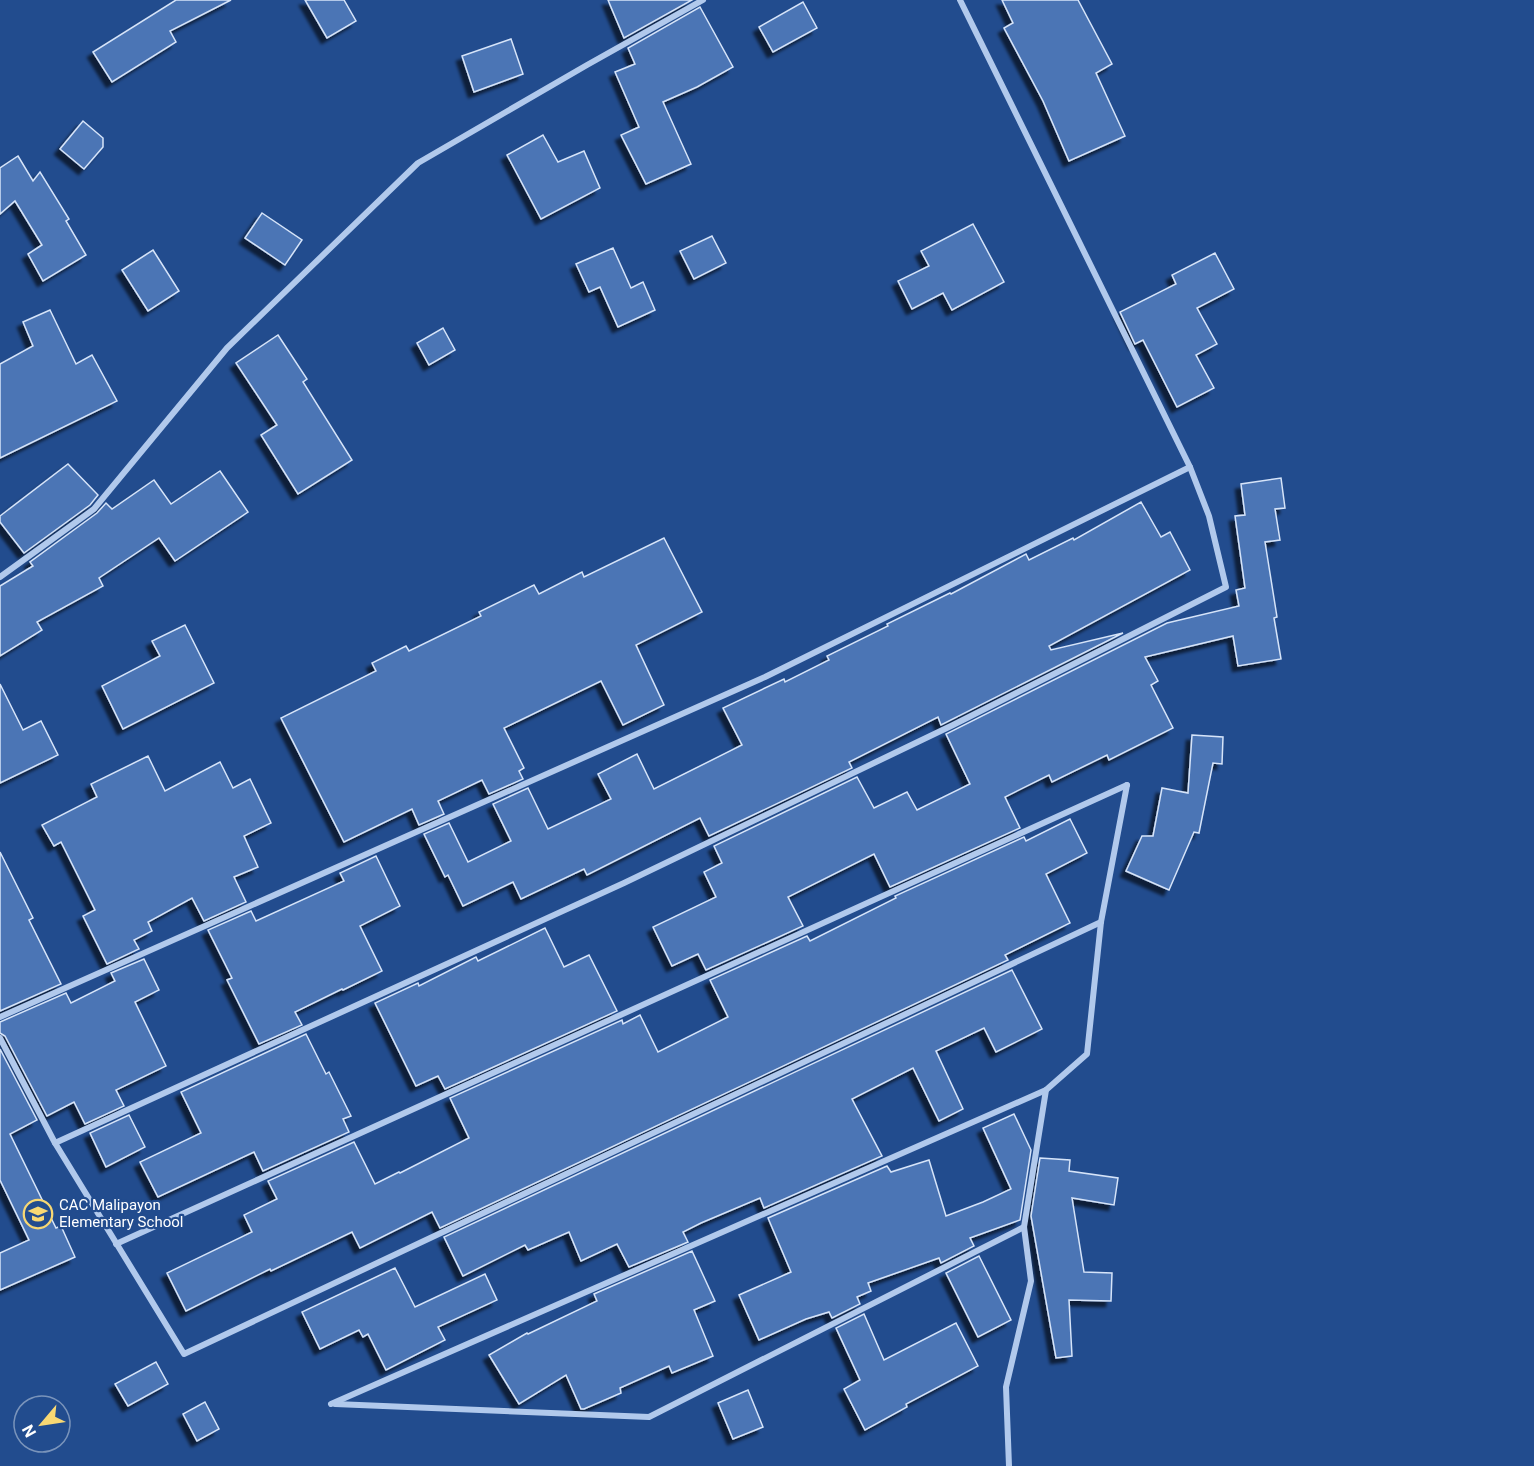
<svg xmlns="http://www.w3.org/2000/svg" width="1534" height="1466" font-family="Roboto,sans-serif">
<defs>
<filter id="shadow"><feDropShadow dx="-5.5" dy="5.5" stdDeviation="1.5" flood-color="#0009"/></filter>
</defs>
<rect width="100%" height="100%" fill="#224c8e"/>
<g fill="#4b75b5" stroke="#d6e4f9" stroke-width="1.5" filter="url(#shadow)">
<path d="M 176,0 L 231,0 L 170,31 L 176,42 L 112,82 L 93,52 Z"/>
<path d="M 305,0 L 344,0 L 356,21 L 327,38 Z"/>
<path d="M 608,0 L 692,0 L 624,38 Z"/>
<path d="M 1002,0 L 1078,0 L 1112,64 L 1096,73 L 1125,136 L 1069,161 L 1043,101 L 1004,28 L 1013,23 Z"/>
<path d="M 803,2 L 817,28 L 773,52 L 759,27 Z"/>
<path d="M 700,7 L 733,67 L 697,87 L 663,102 L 691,164 L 646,184 L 621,135 L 639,127 L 615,72 L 635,64 L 628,48 Z"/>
<path d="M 511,39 L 523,74 L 474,92 L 462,56 Z"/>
<path d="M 83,121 L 103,138 L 103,147 L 84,169 L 60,149 Z"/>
<path d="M 543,135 L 558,162 L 584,151 L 600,188 L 541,219 L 507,155 Z"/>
<path d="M 18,156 L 33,181 L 40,172 L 69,219 L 66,221 L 86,255 L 43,281 L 28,254 L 42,245 L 15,201 L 0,214 L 0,168 Z"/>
<path d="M 262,213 L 302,240 L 285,265 L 245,238 Z"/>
<path d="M 973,224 L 1004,282 L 952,310 L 943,293 L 912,309 L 898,281 L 929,266 L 921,251 Z"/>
<path d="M 712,236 L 726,263 L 694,279 L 680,251 Z"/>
<path d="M 613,248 L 631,288 L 643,282 L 655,310 L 618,327 L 600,287 L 589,292 L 576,264 Z"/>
<path d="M 153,250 L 179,291 L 148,311 L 122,270 Z"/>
<path d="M 1215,253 L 1234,289 L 1197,308 L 1217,344 L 1196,355 L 1214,388 L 1177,407 L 1143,340 L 1135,344 L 1120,312 L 1176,284 L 1172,275 Z"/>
<path d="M 50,310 L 76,364 L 92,355 L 117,401 L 0,458 L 0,364 L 33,346 L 23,322 Z"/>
<path d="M 443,328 L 455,350 L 429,365 L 417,343 Z"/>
<path d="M 278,335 L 307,379 L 303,382 L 352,460 L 298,494 L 261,435 L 277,425 L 236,363 Z"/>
<path d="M 68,464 L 98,495 L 90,505 L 24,553 L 0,522 L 0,516 Z"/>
<path d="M 220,471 L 248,512 L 175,561 L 159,538 L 99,578 L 103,586 L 37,622 L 42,630 L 0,656 L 0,586 L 33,566 L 30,562 L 97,513 L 106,503 L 112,509 L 154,480 L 171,504 Z"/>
<path d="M 1281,478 L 1285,508 L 1275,509 L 1280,540 L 1265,542 L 1277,617 L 1274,618 L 1281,659 L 1238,666 L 1233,636 L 1145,657 L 1158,681 L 1151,685 L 1173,728 L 1109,760 L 1107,755 L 1052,782 L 1049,775 L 1005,797 L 1020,828 L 890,887 L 874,854 L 788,897 L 803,926 L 706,970 L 698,954 L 672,966 L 653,927 L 716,897 L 704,872 L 722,863 L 714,846 L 857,777 L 874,808 L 907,792 L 917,810 L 970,784 L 946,734 L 1167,623 L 1239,606 L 1236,590 L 1245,588 L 1235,516 L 1245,515 L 1241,484 Z"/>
<path d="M 1141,502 L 1161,537 L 1170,532 L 1190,570 L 1049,646 L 1051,650 L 1123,633 L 941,725 L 938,717 L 849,762 L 852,768 L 709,836 L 700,818 L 587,875 L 584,869 L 521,899 L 513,882 L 463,906 L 448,875 L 445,877 L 424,834 L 449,823 L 468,862 L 511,841 L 493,804 L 528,788 L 548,829 L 611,799 L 598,774 L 637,754 L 654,789 L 742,745 L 723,708 L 784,679 L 785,682 L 829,660 L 827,656 L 888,626 L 887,624 L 950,593 L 951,594 L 1026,554 L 1029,560 L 1073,538 L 1074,540 Z"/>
<path d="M 664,538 L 702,612 L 636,645 L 664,705 L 623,725 L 601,681 L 504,728 L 524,768 L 519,771 L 523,779 L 489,794 L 482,780 L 438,801 L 444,814 L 419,825 L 412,809 L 344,842 L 281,718 L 376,671 L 372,663 L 406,646 L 409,651 L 481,616 L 479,612 L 534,585 L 539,594 L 582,572 L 584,577 Z"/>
<path d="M 185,625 L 214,683 L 123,729 L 102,686 L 160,656 L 152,641 Z"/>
<path d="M 0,684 L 23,730 L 41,721 L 58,755 L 0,783 Z"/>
<path d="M 1192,735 L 1223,737 L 1222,764 L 1213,763 L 1199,833 L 1194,832 L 1169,890 L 1126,871 L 1142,836 L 1153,836 L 1162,788 L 1188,793 Z"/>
<path d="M 148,756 L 165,791 L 220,762 L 233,788 L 250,779 L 271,823 L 244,836 L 258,867 L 234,877 L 246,902 L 204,921 L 192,898 L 148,922 L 152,931 L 134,940 L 139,949 L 107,964 L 83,916 L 95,910 L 61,842 L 54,846 L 42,825 L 97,797 L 91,784 Z"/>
<path d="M 1070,819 L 1087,853 L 1046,874 L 1070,923 L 1005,955 L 1008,960 L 440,1228 L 432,1212 L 360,1248 L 352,1232 L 271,1271 L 270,1269 L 186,1311 L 167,1273 L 252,1232 L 244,1215 L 277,1199 L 268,1181 L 354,1142 L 375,1184 L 399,1172 L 400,1173 L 469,1138 L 450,1098 L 622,1020 L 623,1024 L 640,1015 L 658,1052 L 728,1017 L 710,980 L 807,936 L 810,941 L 896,898 L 895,896 L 1024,837 L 1026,841 Z"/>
<path d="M 0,852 L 33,918 L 29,920 L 61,984 L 0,1011 Z"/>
<path d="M 376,856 L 400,906 L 360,926 L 382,971 L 343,990 L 342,989 L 295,1012 L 302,1025 L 259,1044 L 227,980 L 232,978 L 208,930 L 251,911 L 256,921 L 344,881 L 340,873 Z"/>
<path d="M 545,928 L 564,967 L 589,955 L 617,1011 L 445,1089 L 438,1076 L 416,1086 L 375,1003 L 418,983 L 419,986 L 476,957 L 478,961 Z"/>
<path d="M 144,959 L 159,990 L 135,1002 L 166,1066 L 116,1090 L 124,1106 L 85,1124 L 74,1102 L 47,1116 L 5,1036 L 0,1033 L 0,1022 L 66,993 L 71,1003 L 115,981 L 111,973 Z"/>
<path d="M 1012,970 L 1042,1029 L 996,1052 L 984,1028 L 936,1051 L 963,1109 L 939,1121 L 913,1068 L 852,1099 L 882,1156 L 764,1208 L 760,1198 L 701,1223 L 683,1232 L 688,1242 L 629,1267 L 617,1244 L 581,1261 L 569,1232 L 528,1250 L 525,1245 L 463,1276 L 444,1237 Z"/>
<path d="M 306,1034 L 326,1074 L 329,1072 L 351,1116 L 343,1119 L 349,1132 L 263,1171 L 254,1152 L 158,1197 L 140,1162 L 201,1133 L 181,1092 Z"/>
<path d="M 0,1049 L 37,1120 L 10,1134 L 56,1228 L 61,1226 L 75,1257 L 0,1290 L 0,1253 L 29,1240 L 0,1180 Z"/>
<path d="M 1014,1114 L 1031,1150 L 1020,1220 L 970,1238 L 974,1246 L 941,1263 L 939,1258 L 868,1283 L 871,1291 L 857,1297 L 860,1304 L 832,1318 L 829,1312 L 806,1319 L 759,1340 L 739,1295 L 791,1272 L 768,1218 L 887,1166 L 891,1172 L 929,1160 L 946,1216 L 983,1202 L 1011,1189 L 983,1128 Z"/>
<path d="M 129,1115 L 145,1147 L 106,1167 L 90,1133 Z"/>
<path d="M 1040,1158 L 1070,1160 L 1069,1171 L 1118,1178 L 1114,1205 L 1072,1198 L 1084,1272 L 1112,1273 L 1111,1301 L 1069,1300 L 1072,1356 L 1056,1358 L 1031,1216 Z"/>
<path d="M 692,1251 L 715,1301 L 694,1310 L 713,1356 L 672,1373 L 669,1366 L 620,1388 L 621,1393 L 584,1409 L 581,1409 L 566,1375 L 519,1404 L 489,1355 L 527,1333 L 528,1334 L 597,1301 L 594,1294 Z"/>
<path d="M 979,1256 L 1011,1320 L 978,1337 L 946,1273 Z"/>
<path d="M 395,1268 L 415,1307 L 485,1274 L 497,1300 L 438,1327 L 445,1340 L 386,1370 L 368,1334 L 363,1337 L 359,1330 L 320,1349 L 302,1312 Z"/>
<path d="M 864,1314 L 884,1360 L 956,1323 L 978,1366 L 906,1404 L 907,1407 L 865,1430 L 844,1389 L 860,1380 L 836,1328 Z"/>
<path d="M 156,1362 L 168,1384 L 128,1406 L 115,1384 Z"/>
<path d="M 748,1390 L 763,1427 L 733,1439 L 718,1403 Z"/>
<path d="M 205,1402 L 219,1429 L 197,1441 L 183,1414 Z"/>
</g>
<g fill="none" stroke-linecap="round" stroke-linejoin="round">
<g stroke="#b1c9ec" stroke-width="6">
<path d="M 0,577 L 94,509 L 227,348 L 418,163 L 587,65 L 703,0"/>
<path d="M 0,1017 L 765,677 L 1190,467"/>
<path d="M 0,1038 L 55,1143 L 184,1354 L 1101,922"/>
<path d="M 55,1143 L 624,883 L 953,725 L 1226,587 L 1209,516 L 1190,467 L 960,0"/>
<path d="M 116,1244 L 1127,785"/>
<path d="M 331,1404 L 1046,1090"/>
<path d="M 335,1404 L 649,1417 L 1024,1227"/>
<path d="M 1009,1466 L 1006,1387 L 1031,1281 L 1024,1227 L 1046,1090 L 1087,1054 L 1101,922 L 1127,785"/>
</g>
</g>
<defs>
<g id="school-ring" transform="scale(1.5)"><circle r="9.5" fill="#224c8e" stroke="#f8d873" stroke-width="1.5"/><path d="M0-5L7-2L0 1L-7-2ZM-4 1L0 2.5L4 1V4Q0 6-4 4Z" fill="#f8d873"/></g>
</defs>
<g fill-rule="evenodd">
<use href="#school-ring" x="38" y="1214"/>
</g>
<g text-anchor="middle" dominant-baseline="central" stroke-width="4.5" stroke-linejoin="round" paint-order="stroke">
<g font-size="15" fill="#fff" stroke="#224c8e" text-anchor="start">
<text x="59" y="1205">CAC Malipayon<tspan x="59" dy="17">Elementary School</tspan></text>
</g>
</g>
<g transform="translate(42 1424) rotate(241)"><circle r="28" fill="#224c8e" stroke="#7a94bb" stroke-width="1.5"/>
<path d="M0-4.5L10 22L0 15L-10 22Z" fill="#f8d873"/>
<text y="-9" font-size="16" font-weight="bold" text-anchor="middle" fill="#ffffff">N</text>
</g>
</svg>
